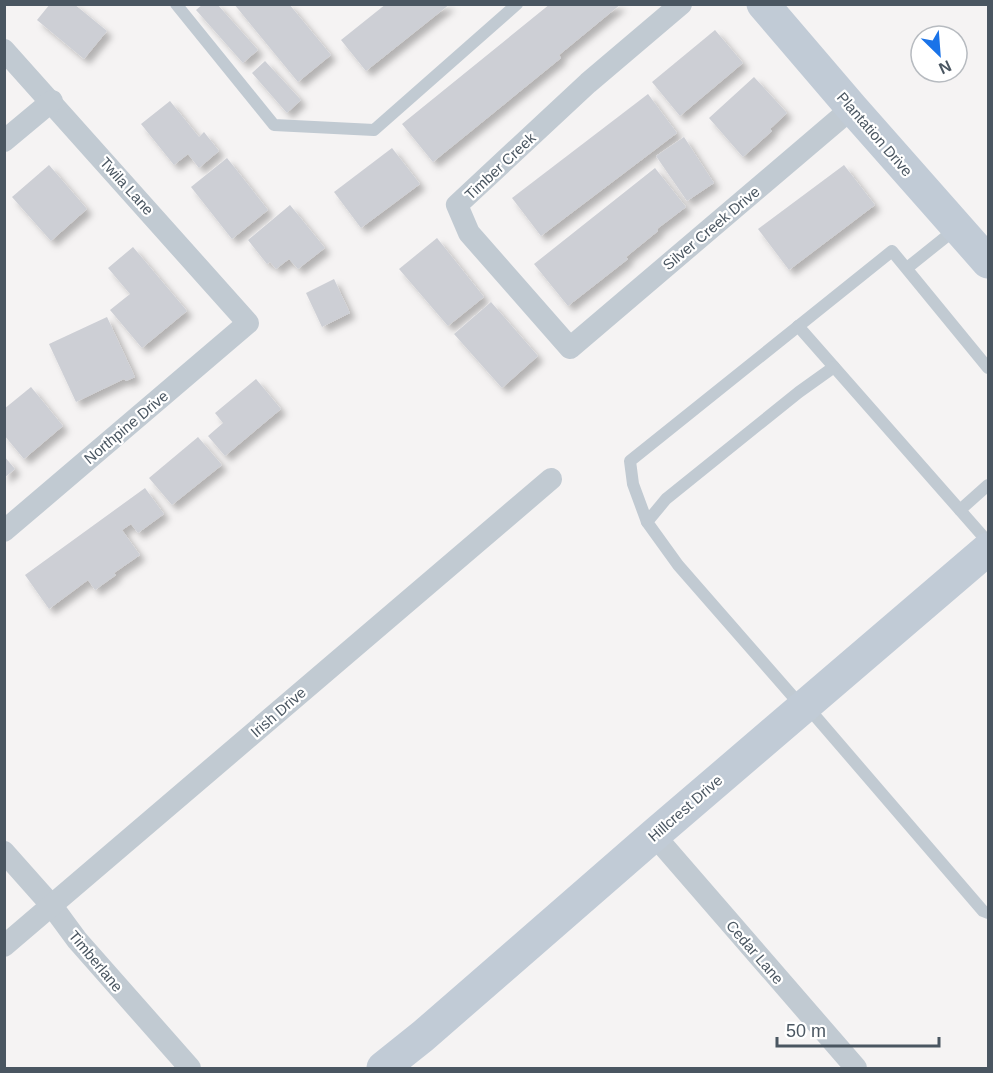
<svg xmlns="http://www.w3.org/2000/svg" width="993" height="1073" font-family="Arial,sans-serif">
<defs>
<filter id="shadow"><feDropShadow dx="5.5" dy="5.5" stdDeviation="3" flood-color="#0004"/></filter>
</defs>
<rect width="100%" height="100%" fill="#f5f3f3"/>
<g fill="#cdcfd5" filter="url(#shadow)">
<path d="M 50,4 L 74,4 L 107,31 L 84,59 L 37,20 Z"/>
<path d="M 203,4 L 217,4 L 258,50 L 243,63 L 196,10 Z"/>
<path d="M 234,4 L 289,4 L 331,55 L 298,82 Z"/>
<path d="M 386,4 L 450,4 L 366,71 L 341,40 Z"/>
<path d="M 550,4 L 621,4 L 559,55 L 561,58 L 433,162 L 402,124 Z"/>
<path d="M 715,30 L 743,63 L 680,116 L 652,82 Z"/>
<path d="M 265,61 L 301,100 L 287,113 L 252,73 Z"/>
<path d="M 754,77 L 787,113 L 770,129 L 772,131 L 743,157 L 709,118 Z"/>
<path d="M 648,94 L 677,133 L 541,236 L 512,198 Z"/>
<path d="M 170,101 L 199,137 L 204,132 L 219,151 L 199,168 L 188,154 L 174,165 L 141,124 Z"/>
<path d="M 684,137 L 714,183 L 687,201 L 656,156 Z"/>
<path d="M 392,148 L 420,184 L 361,228 L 334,192 Z"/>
<path d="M 227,158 L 268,210 L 232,239 L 191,187 Z"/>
<path d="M 49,165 L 87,209 L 51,241 L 12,197 Z"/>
<path d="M 844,165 L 875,205 L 789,270 L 758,229 Z"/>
<path d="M 655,168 L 686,207 L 657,229 L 658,231 L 626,257 L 628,259 L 568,306 L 534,264 Z"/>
<path d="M 290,205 L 325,248 L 298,269 L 289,259 L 276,269 L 270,262 L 267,264 L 248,240 Z"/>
<path d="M 437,238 L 484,297 L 448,326 L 399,269 Z"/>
<path d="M 133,247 L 187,311 L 142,348 L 110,310 L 130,294 L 108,268 Z"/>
<path d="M 334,279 L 350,313 L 322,327 L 306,293 Z"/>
<path d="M 491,302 L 538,356 L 502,388 L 454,334 Z"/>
<path d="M 107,317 L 135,377 L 126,381 L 124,379 L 76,402 L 49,344 Z"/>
<path d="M 256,379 L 281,409 L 225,456 L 208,436 L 223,423 L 215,413 Z"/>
<path d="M 31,387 L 63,426 L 24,459 L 4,435 L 4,409 Z"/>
<path d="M 198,437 L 222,465 L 172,505 L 149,478 Z"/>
<path d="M 4,456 L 15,469 L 4,478 Z"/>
<path d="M 145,488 L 164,514 L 138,533 L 131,524 L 122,530 L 140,555 L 114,573 L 116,575 L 95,590 L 88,580 L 49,609 L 25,575 Z"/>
</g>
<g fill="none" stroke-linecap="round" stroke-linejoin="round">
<g stroke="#c1cad2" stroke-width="12">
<path d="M 176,4 L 274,125 L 374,130 L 517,4"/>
<path d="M 907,268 L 957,228"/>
<path d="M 798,326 L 988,542"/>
<path d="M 834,367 L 799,392 L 666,499 L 647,522 L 678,565 L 803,708 L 816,717 L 983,911 L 988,913"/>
<path d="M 960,510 L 988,485"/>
<path d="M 647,522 L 633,484 L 630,461 L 892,251 L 988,368"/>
</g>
<g stroke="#c1cad2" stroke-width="22">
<path d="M 681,4 L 588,83 L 457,205 L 469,233 L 570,348 L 852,108"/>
<path d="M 4,50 L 248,323 L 4,531"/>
<path d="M 4,141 L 52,101"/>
<path d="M 654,835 L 856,1068"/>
<path d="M 4,852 L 52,906 L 77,940 L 190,1068"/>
<path d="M 4,946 L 551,479"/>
</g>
<g stroke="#c1cbd6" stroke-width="33">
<path d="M 763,4 L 852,108 L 988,262"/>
<path d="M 383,1068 L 423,1036 L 654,835 L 988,549"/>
</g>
</g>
<g text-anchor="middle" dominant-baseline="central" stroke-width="4.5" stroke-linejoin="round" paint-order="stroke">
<g font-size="15" fill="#4a5661" stroke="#fff">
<text transform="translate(875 134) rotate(49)">Plantation Drive</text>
<text transform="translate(500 166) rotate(-43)">Timber Creek</text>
<text transform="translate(127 186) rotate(48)">Twila Lane</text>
<text transform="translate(711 228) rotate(-40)">Silver Creek Drive</text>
<text transform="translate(126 427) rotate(-40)">Northpine Drive</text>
<text transform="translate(278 712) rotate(-41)">Irish Drive</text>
<text transform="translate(685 808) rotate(-41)">Hillcrest Drive</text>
<text transform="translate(755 952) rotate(49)">Cedar Lane</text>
<text transform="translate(96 961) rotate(50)">Timberlane</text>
</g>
</g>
<rect width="993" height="1073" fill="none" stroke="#4a5661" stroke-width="12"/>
<g transform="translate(939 54) rotate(155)"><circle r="28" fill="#ffffff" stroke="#b7bbc0" stroke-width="1.5"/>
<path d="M0-4.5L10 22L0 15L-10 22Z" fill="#1a73e8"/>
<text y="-9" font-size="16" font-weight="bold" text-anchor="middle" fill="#4a5661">N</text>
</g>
<path d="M777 1037v9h162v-9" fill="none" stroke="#4a5661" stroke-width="3"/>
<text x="786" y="1037" font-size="18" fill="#4a5661" stroke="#ffffff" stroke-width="4.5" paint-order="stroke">50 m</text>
</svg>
